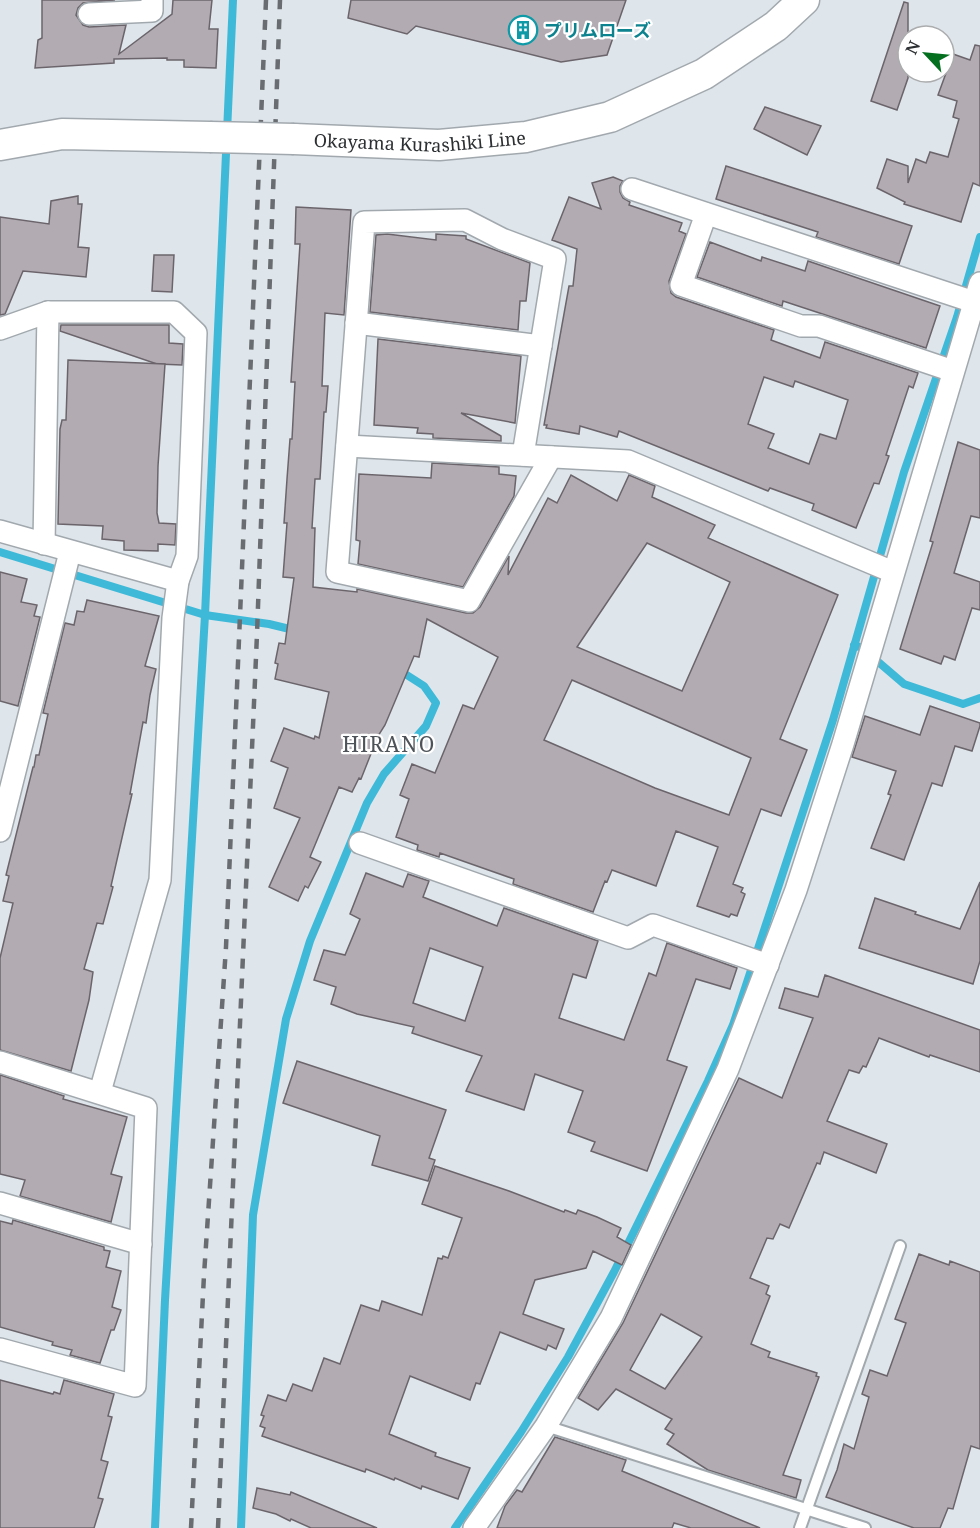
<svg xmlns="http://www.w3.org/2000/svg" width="980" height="1528" font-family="'Noto Serif','Noto Sans JP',serif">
<rect width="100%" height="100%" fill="#dee5eb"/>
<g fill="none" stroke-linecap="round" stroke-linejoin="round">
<g stroke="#3fb9d8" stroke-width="8">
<path d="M 0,552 L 205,615 L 269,624 L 298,631"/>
<path d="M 854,645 L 862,648 L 904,684 L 963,704 L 980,698"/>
<path d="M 155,1528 L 165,1300 L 205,615 L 233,0"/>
<path d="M 241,1528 L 253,1215 L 286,1019 L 310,941 L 367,803 L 384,774 L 426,726 L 436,703 L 424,686 L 399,670"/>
<path d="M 455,1528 L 521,1432 L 568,1357 L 614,1272 L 708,1081 L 733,1025 L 833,720 L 904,472 L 957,317 L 980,237"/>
</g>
</g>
<g fill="#b2acb2" stroke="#6b656b" stroke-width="1.5" fill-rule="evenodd">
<path d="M 42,0 L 115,0 L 83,3 L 78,8 L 76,15 L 83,25 L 89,27 L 126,25 L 119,54 L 172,14 L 173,0 L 212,0 L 209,29 L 218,29 L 216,68 L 184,67 L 184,60 L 167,60 L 167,58 L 114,59 L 114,63 L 35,68 L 38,40 L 42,38 Z"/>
<path d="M 351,0 L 626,0 L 607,55 L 561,62 L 416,26 L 407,34 L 348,18 Z"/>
<path d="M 904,2 L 908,3 L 908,78 L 897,110 L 871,101 Z"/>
<path d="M 975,45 L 980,46 L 980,186 L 973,183 L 961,222 L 904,204 L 905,202 L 877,188 L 887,159 L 908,166 L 908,183 L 916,159 L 926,163 L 930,152 L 948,157 L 959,119 L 953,117 L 957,101 L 938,95 L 953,54 L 970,60 Z"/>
<path d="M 765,107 L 821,126 L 807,155 L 754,129 Z"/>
<path d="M 726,166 L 912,226 L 899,264 L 816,237 L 818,232 L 716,199 Z"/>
<path d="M 613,177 L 623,181 L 620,186 L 620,192 L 623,198 L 630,202 L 629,205 L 682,223 L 679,231 L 686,234 L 669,281 L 671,293 L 676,297 L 774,330 L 771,340 L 820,358 L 825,342 L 918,373 L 913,388 L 909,386 L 886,455 L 889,456 L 879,484 L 874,483 L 856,528 L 812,510 L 814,504 L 770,488 L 768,491 L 619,431 L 617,437 L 580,426 L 579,434 L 546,428 L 547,425 L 544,425 L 569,286 L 573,286 L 577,249 L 552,240 L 569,197 L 601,209 L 592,183 ZM 764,377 L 793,387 L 795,381 L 848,400 L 836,439 L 820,434 L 809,464 L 768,448 L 774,434 L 748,424 Z"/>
<path d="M 78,196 L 78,204 L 82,204 L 78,247 L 89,248 L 86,277 L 23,271 L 5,314 L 0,315 L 0,217 L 49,224 L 51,201 Z"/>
<path d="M 296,207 L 351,210 L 344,315 L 325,313 L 322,386 L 328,386 L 326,412 L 324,412 L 320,479 L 315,479 L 312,528 L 315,528 L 313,587 L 357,592 L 357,589 L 466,613 L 473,613 L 480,607 L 509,556 L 508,575 L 548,498 L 557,503 L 571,475 L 617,501 L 629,475 L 655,486 L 652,497 L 715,525 L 708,538 L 838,595 L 780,739 L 807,750 L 781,816 L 761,809 L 733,884 L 743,888 L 741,892 L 745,894 L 737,916 L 731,914 L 729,917 L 697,906 L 718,847 L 676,831 L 656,886 L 612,870 L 607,882 L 605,881 L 593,912 L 513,884 L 514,879 L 440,853 L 439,857 L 417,850 L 418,845 L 396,837 L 409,799 L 400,795 L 412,764 L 435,773 L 463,705 L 474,709 L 498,657 L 427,619 L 419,657 L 414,656 L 385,725 L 378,736 L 361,779 L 359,778 L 352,792 L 339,787 L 310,857 L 321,862 L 308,888 L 305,886 L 298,901 L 269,887 L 300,818 L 274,808 L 288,768 L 271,761 L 284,728 L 314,739 L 315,736 L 319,738 L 329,692 L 275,679 L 278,664 L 275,663 L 279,643 L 285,644 L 294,578 L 283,577 L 287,523 L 284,523 L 287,479 L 290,439 L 292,439 L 295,382 L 291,382 L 300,244 L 295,244 ZM 647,543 L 730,582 L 682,691 L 577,647 ZM 572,680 L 751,758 L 729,815 L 655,788 L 544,740 Z"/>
<path d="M 387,234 L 436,240 L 436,234 L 466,236 L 466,239 L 530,263 L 526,301 L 520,301 L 518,330 L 370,312 L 376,235 Z"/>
<path d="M 710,242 L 761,261 L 762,257 L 805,271 L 808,261 L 940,306 L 926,348 L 783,301 L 782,306 L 697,277 Z"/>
<path d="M 154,255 L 174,255 L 172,292 L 152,291 Z"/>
<path d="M 61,325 L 169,325 L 169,343 L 183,344 L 182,365 L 157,364 L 60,331 Z"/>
<path d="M 378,339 L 521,356 L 515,423 L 461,413 L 501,436 L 501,441 L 433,438 L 433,434 L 417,433 L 418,428 L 374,425 Z"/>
<path d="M 68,360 L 165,364 L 158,466 L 157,513 L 159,523 L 176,524 L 175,545 L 158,544 L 158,551 L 124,550 L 124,541 L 102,539 L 103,526 L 58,524 L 60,429 L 62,420 L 66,420 Z"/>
<path d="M 958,442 L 980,450 L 980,518 L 971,516 L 954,573 L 980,582 L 980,610 L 972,608 L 955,660 L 944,656 L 941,664 L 900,649 L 933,542 L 930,541 Z"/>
<path d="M 432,463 L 499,467 L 499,474 L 516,476 L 514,496 L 463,587 L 358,564 L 360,541 L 356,540 L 359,474 L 431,478 Z"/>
<path d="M 0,572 L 27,579 L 21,602 L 37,605 L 34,616 L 40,617 L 18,706 L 0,701 Z"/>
<path d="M 87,600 L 159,616 L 145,666 L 156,669 L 150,695 L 146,723 L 143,722 L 130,794 L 132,794 L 111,886 L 113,887 L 103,924 L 97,923 L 84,969 L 93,972 L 89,1000 L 71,1071 L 0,1050 L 0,958 L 13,903 L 3,901 L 9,876 L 6,875 L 33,767 L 34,767 L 36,755 L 39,755 L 48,714 L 43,713 L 65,623 L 74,625 L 77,611 L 84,612 Z"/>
<path d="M 930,706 L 980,723 L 980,726 L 972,751 L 955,746 L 942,786 L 932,783 L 904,860 L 871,848 L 891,795 L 888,794 L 896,771 L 852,757 L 865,716 L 920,735 Z"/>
<path d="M 366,873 L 403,887 L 408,874 L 429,881 L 423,897 L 497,926 L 504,908 L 598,941 L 586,978 L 573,974 L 559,1018 L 624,1040 L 649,973 L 656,976 L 667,943 L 737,968 L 730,989 L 696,979 L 667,1060 L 687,1067 L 647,1171 L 591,1151 L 595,1142 L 568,1132 L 583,1091 L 535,1074 L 524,1110 L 466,1091 L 482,1056 L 412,1033 L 414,1027 L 357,1014 L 331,1004 L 336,987 L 314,980 L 324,950 L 345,955 L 360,919 L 350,914 ZM 430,948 L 483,967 L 465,1021 L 413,1003 Z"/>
<path d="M 980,882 L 980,961 L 973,984 L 859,948 L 875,898 L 916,912 L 915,914 L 960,929 Z"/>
<path d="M 825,975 L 980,1030 L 980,1072 L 930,1055 L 929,1057 L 879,1038 L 866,1067 L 863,1066 L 859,1073 L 849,1070 L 827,1121 L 887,1144 L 876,1173 L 824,1152 L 820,1164 L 817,1163 L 789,1228 L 780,1224 L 773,1239 L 767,1238 L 750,1278 L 769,1286 L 766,1294 L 770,1296 L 751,1344 L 770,1352 L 768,1357 L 817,1373 L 816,1376 L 819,1377 L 783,1475 L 801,1480 L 796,1498 L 708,1470 L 667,1444 L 674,1434 L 665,1429 L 672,1419 L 616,1389 L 598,1410 L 578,1398 L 623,1323 L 739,1078 L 782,1098 L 813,1018 L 779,1008 L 785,988 L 818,997 ZM 661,1314 L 702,1337 L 665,1389 L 630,1370 Z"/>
<path d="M 297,1061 L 446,1110 L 429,1158 L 435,1160 L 428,1181 L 372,1165 L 380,1136 L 283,1103 Z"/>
<path d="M 0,1075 L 64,1096 L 63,1099 L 127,1117 L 111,1174 L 122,1177 L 111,1222 L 20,1196 L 25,1180 L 0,1174 Z"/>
<path d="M 435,1166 L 509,1191 L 564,1212 L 565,1210 L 576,1214 L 578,1210 L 597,1217 L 621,1228 L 617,1237 L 631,1245 L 622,1265 L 593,1251 L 586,1268 L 535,1280 L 523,1314 L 564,1329 L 556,1349 L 548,1345 L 546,1350 L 500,1332 L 480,1384 L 476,1383 L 470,1400 L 410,1376 L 389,1434 L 436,1453 L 435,1456 L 470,1468 L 458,1499 L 422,1486 L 421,1489 L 395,1478 L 394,1480 L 366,1469 L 365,1472 L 262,1436 L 265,1428 L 260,1426 L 264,1416 L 261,1415 L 268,1395 L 286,1401 L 293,1384 L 312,1391 L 324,1358 L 340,1364 L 361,1305 L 379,1311 L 382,1301 L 422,1315 L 438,1258 L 442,1259 L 443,1256 L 448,1258 L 462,1218 L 422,1204 Z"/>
<path d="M 13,1220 L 104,1247 L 104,1250 L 110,1251 L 106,1267 L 121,1271 L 112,1307 L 121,1310 L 114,1330 L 111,1330 L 100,1363 L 70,1355 L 72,1350 L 52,1345 L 53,1342 L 0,1327 L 0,1221 L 12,1224 Z"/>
<path d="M 919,1254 L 949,1265 L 950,1261 L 980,1272 L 980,1449 L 971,1446 L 953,1509 L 948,1508 L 940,1528 L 914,1528 L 826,1497 L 837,1470 L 844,1444 L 854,1449 L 869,1397 L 862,1394 L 870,1370 L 887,1376 L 906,1323 L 895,1319 Z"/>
<path d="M 0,1380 L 53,1394 L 54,1392 L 60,1394 L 64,1380 L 114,1394 L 108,1416 L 112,1417 L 101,1460 L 108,1462 L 98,1498 L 103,1499 L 94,1528 L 0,1528 Z"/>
<path d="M 555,1437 L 626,1460 L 622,1471 L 760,1528 L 691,1528 L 674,1523 L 672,1528 L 497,1528 L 505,1506 L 517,1490 L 522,1492 Z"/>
<path d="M 257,1488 L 290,1495 L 291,1492 L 377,1528 L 311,1528 L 291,1519 L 290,1521 L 276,1514 L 253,1508 Z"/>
</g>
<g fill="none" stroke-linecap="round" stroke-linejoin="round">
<g stroke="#a2a9ae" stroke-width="14">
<g id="lane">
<path d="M 546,1426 L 865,1528"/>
<path d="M 800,1528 L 900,1246"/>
</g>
</g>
<g stroke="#a2a9ae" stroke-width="24">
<g id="street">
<path d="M 89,14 L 152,11 L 152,0"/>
<path d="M 632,189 L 974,302"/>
<path d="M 706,214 L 681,285 L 801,326 L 819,326 L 953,371"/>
<path d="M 356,323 L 541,346"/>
<path d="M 0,329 L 48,312 L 174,312 L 196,333 L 187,556 L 178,581 L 173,618 L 160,880 L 100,1092"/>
<path d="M 347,446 L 628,461 L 893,572"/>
<path d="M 523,455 L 555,259 L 502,239 L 465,220 L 364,222 L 337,572 L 469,601 L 551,457"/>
<path d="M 0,531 L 178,581"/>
<path d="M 44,544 L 48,312"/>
<path d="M 0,831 L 70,552"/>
<path d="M 360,843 L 628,938 L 653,925 L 768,965"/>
<path d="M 0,1062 L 146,1108 L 135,1386 L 0,1349"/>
<path d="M 0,1203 L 141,1244"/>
<path d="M 474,1528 L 546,1426 L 611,1318 L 728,1069 L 796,890 L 843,744 L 980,283"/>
</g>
</g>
<g stroke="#a2a9ae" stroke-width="33">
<g id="secondary">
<path id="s1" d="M 294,139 L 439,145 L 526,137 L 610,117 L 704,74 L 776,26 L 804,0"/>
<path d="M 0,145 L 62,134 L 210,137"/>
</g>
</g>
<use href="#lane" stroke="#fff" stroke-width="10"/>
<use href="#street" stroke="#fff" stroke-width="21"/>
<use href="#secondary" stroke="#fff" stroke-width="30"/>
<g stroke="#696d71" stroke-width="4.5" stroke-dasharray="10 10" stroke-linecap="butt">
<path d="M 191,1528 L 204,1275 L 226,947 L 266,0"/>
<path d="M 218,1528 L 257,634 L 280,0"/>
</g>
<g stroke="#a2a9ae" stroke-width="33" stroke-linecap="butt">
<path id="secondary-bridge" d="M 210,137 L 294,139"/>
</g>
<use href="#secondary-bridge" stroke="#fff" stroke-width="30"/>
</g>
<defs>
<g id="building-ring" transform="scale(1.5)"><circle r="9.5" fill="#fff" stroke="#0f9aa8" stroke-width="1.5"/><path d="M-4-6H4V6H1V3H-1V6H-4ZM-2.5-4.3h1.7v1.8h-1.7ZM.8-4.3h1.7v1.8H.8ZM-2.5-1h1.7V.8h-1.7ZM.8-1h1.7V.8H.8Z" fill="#0f9aa8"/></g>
</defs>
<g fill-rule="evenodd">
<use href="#building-ring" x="523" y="30"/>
</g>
<g text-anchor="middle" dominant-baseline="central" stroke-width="4.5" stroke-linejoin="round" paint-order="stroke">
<g font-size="18" font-weight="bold" fill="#0d838f" stroke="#fff" text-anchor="start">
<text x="544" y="30">プリムローズ</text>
</g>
<g font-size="18" fill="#2d3032" stroke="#fff">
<text stroke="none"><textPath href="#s1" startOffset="126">Okayama Kurashiki Line</textPath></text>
</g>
<g font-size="21" letter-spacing="1.5" fill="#4d5358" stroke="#fff">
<text x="389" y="744">HIRANO</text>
</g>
</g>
<g transform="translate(926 54) rotate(296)"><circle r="28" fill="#ffffff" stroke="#abacad" stroke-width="1.5"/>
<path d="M0-4.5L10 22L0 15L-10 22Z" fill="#056f20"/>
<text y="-9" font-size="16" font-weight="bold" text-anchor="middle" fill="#2d3032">N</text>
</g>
</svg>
